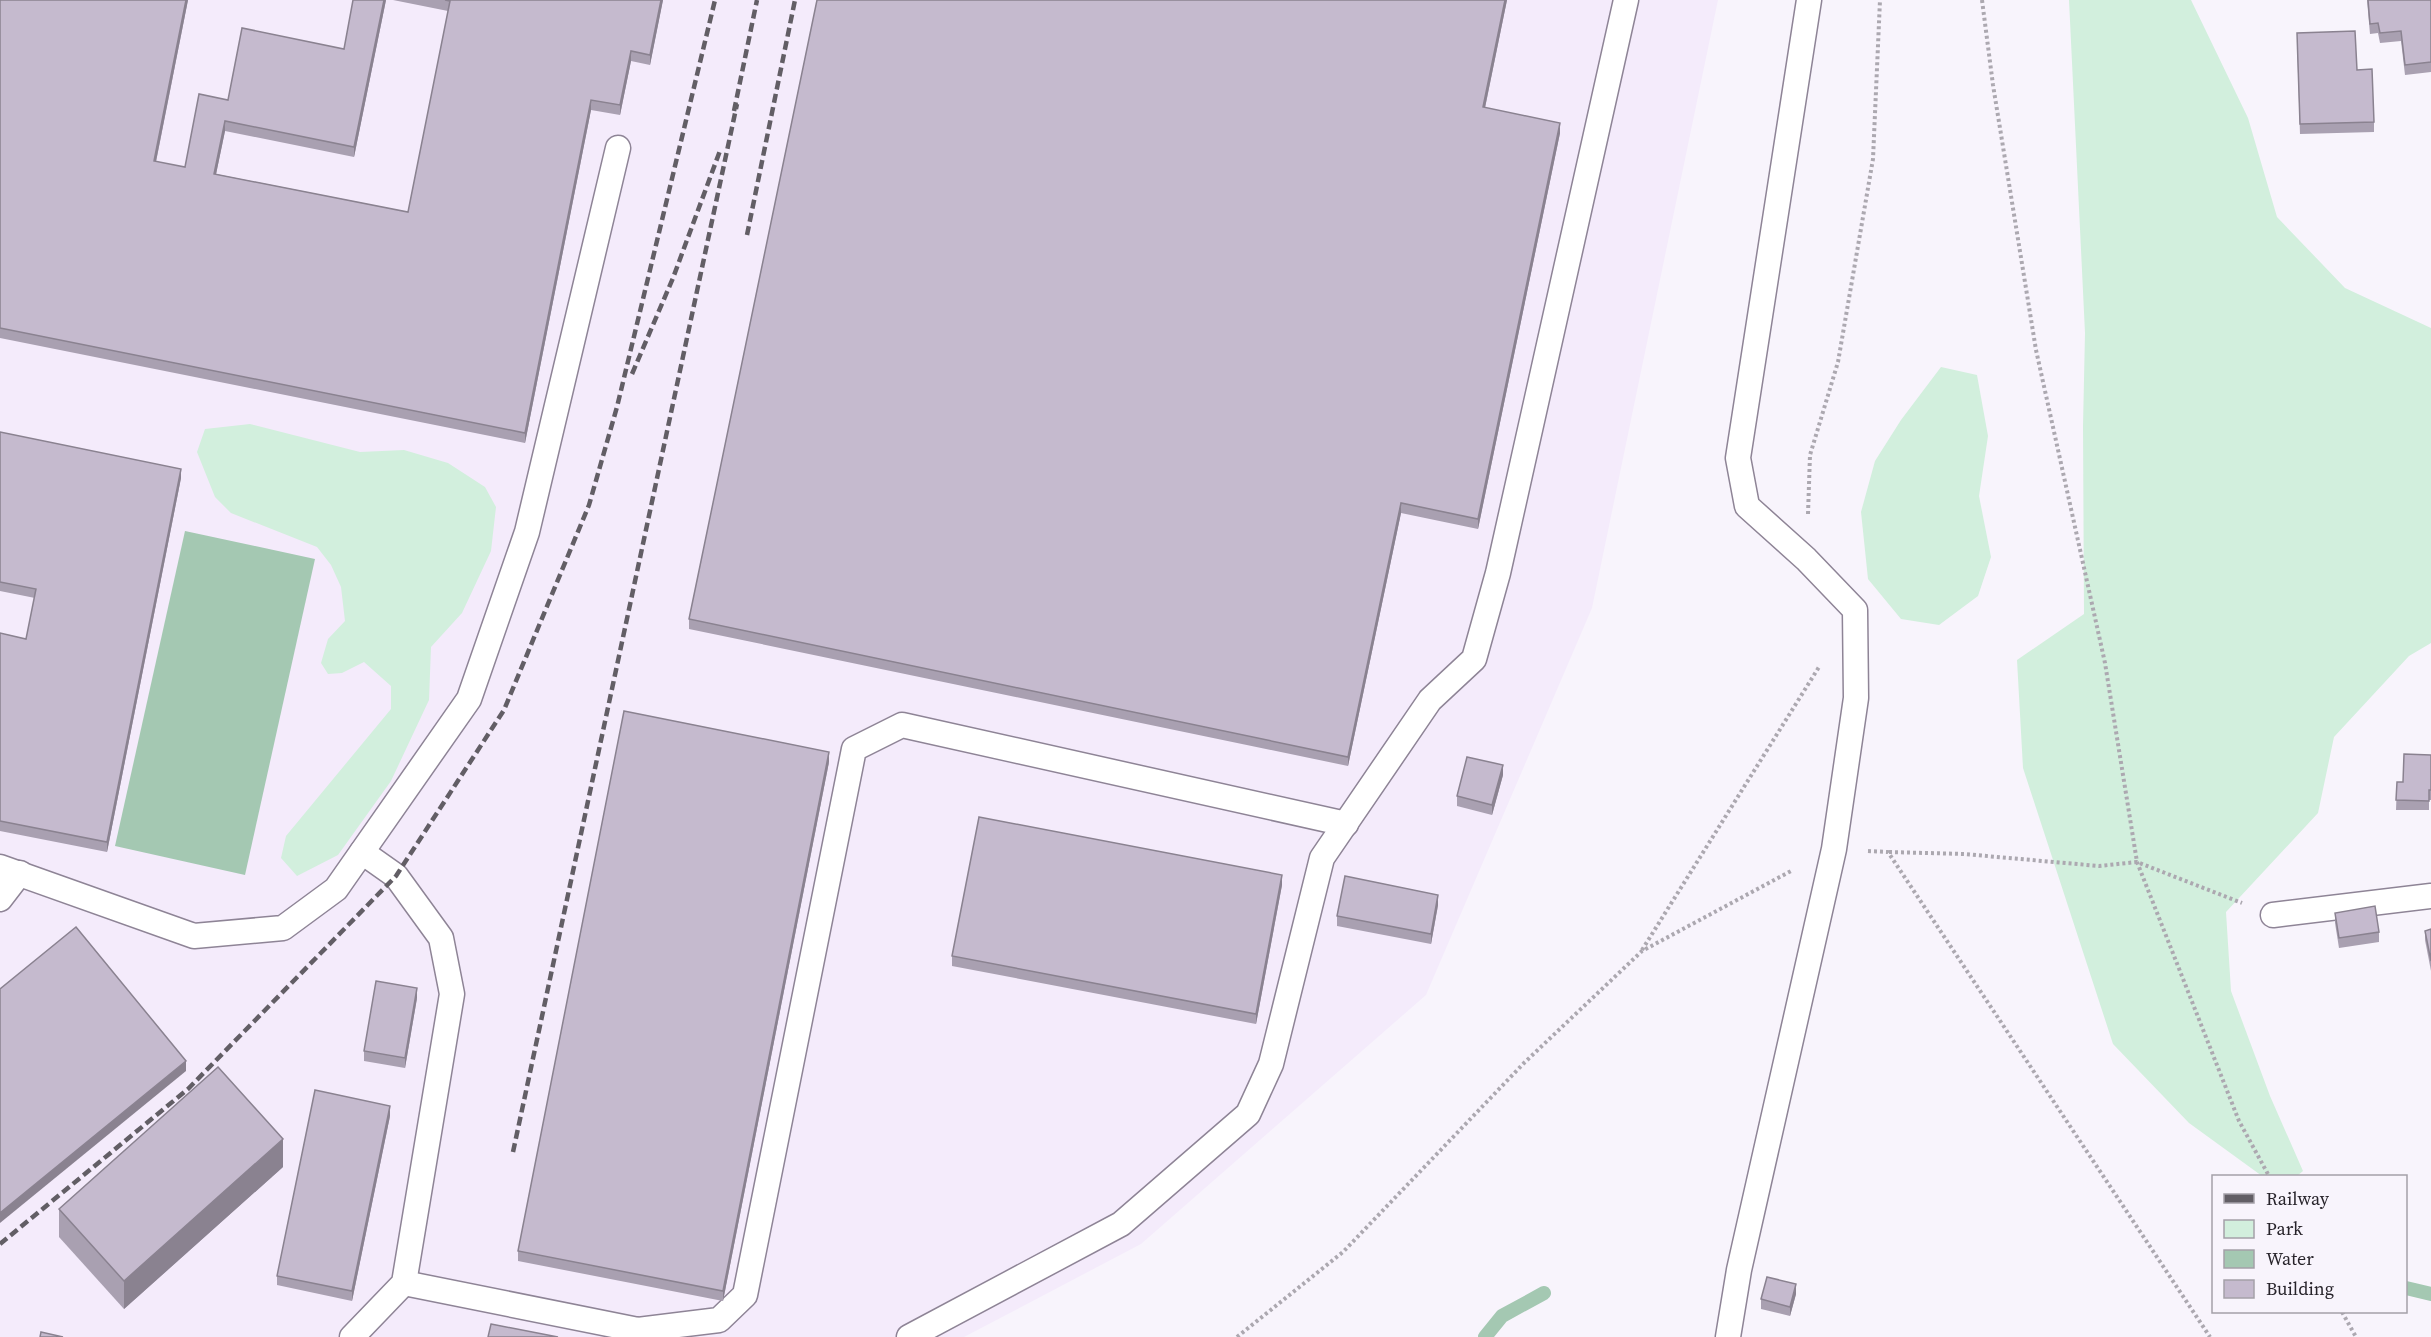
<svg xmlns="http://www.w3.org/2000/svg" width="2431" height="1337" font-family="'Source Serif 4',serif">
<rect width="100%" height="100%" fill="#f8f4fc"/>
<path fill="#f4ebfb" d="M 0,0 L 1718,0 L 1592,608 L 1426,995 L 1141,1244 L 964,1337 L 0,1337 Z"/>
<g fill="#d2efdd">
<path d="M 2069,0 L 2191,0 L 2248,118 L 2277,217 L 2345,288 L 2431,328 L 2431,643 L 2409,656 L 2334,737 L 2318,813 L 2226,912 L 2231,991 L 2270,1096 L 2303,1171 L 2297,1176 L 2262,1176 L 2189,1123 L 2113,1044 L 2023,768 L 2017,660 L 2084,614 L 2083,426 L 2085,333 Z"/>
<path d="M 1941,367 L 1977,375 L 1988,436 L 1979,496 L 1991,557 L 1978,596 L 1939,625 L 1901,619 L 1868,579 L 1861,512 L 1875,461 L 1901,420 Z"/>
<path d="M 250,424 L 360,452 L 404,450 L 448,463 L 485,487 L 496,507 L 491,551 L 462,613 L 431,647 L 429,700 L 391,781 L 338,855 L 297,876 L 281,858 L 286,836 L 391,709 L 391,686 L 364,662 L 342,673 L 328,674 L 321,663 L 328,639 L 345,621 L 341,587 L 331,565 L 317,547 L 231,513 L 215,497 L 197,452 L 205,429 Z"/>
</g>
<path fill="#a4c8b2" d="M 185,531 L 315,559 L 245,875 L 115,846 Z"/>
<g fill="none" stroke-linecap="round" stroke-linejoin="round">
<g stroke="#a4c8b2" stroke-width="14">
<path d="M 2406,1288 L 2431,1294"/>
<path d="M 1485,1337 L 1502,1316 L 1544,1293"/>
</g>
<g stroke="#8e8496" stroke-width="27">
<g id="lane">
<path d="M 0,867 L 194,936 L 283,928 L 336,889 L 469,699 L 527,532 L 618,148"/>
<path d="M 0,899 L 20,873"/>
<path d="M 2273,915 L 2431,896"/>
<path d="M 404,1283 L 638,1330 L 719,1320 L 745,1295 L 854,749 L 902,725 L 1346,824"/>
<path d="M 352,1337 L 404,1283 L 452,994 L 441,938 L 396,876 L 362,852"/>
<path d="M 909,1337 L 1121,1224 L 1248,1114 L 1271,1064 L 1322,858 L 1430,700 L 1474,659 L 1498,573 L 1626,0"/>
<path d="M 1728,1337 L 1739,1270 L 1834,849 L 1856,698 L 1855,610 L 1806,559 L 1747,506 L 1738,458 L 1809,0"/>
</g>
</g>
<g stroke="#aca8b0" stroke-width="4" stroke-dasharray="3 3" stroke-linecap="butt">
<path d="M 1982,0 L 1993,85 L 2036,350 L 2105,663 L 2137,862 L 2239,1121 L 2269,1176"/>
<path d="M 1808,514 L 1810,455 L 1838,362 L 1873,159 L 1880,0"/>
<path d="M 1868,851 L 1888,852 L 2210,1337"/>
<path d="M 1889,852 L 1964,854 L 2099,866 L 2137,862 L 2242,903"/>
<path d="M 1642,950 L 1819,667"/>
<path d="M 2342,1312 L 2356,1337"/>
<path d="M 1237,1337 L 1343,1252 L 1524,1063 L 1642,951 L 1791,871"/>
</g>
<use href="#lane" stroke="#fff" stroke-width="24"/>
<g stroke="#625e65" stroke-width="4.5" stroke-dasharray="9 4.5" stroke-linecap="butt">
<path d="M 734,111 L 757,0"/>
<path d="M 747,235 L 795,0"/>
<path d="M 632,374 L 673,278 L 721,148"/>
<path d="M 513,1152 L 737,104"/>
<path d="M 0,1244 L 188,1089 L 396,876 L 504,710 L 589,505 L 617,407 L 715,0"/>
</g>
</g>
<g fill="#a9a0b1">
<path d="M 0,0 L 188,0 L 156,162 L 185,167 L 228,100 L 344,49 L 386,0 L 354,157 L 225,131 L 216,174 L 408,212 L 448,11 L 393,0 L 663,0 L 650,65 L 631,61 L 620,115 L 591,110 L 525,443 L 0,338 Z"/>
<path d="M 817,0 L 1507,0 L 1485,108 L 1560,133 L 1478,529 L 1401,513 L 1348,766 L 689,629 L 689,619 Z"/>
<path d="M 2367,0 L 2431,0 L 2431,72 L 2405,75 L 2401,41 L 2380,43 L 2378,33 L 2370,34 Z"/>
<path d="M 2297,43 L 2357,70 L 2374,122 L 2374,132 L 2300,134 Z"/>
<path d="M 0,432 L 181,478 L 107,852 L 0,831 L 0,633 L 26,639 L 35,598 L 0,591 Z"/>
<path d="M 2431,755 L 2431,800 L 2429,800 L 2429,810 L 2396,810 L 2397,782 L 2403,782 Z"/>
<path d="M 829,762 L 723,1301 L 518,1261 L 518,1251 Z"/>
<path d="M 1503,775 L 1492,815 L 1457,806 L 1457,796 Z"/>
<path d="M 1282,885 L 1256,1024 L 952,966 L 952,956 Z"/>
<path d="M 1438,905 L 1431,944 L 1337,926 L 1337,916 Z"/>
<path d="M 2335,913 L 2379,932 L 2379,942 L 2339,948 L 2335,923 Z"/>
<path d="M 2431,929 L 2431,971 L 2425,940 L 2425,931 Z"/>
<path d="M 417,998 L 405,1068 L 364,1061 L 364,1051 Z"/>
<path d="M 390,1116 L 352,1301 L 277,1285 L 277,1276 Z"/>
<path d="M 283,1167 L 124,1309 L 59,1237 L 59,1209 Z"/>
<path d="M 1796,1294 L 1790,1316 L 1761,1309 L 1761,1299 Z"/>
</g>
<g fill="#8a8290">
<path d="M 186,0 L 188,0 L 154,171 L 154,161 Z"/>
<path d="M 384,0 L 386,0 L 354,157 L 354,147 Z"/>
<path d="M 661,0 L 663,0 L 650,65 L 650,55 Z"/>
<path d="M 1505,0 L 1507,0 L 1483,117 L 1483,107 Z"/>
<path d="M 631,51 L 631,61 L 620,115 L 620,105 Z"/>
<path d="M 591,100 L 591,110 L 525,443 L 525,433 Z"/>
<path d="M 225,121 L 225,131 L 214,184 L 214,174 Z"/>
<path d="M 1560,123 L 1560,133 L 1478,529 L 1478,519 Z"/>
<path d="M 181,469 L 181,478 L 107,852 L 107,842 Z"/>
<path d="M 1401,503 L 1401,513 L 1348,766 L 1348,757 Z"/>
<path d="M 829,752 L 829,762 L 723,1301 L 723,1291 Z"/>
<path d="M 1503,765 L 1503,775 L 1492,815 L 1492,805 Z"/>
<path d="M 1282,875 L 1282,885 L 1256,1024 L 1256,1014 Z"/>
<path d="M 1438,895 L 1438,905 L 1431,944 L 1431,934 Z"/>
<path d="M 417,988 L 417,998 L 405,1068 L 405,1058 Z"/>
<path d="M 186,1061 L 186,1071 L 0,1223 L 0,1213 Z"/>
<path d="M 390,1106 L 390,1116 L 352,1301 L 352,1291 Z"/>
<path d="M 283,1139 L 283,1167 L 124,1309 L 124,1281 Z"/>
<path d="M 1796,1284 L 1796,1294 L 1790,1316 L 1790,1307 Z"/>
</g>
<g fill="#c5bace" stroke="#8a8290" stroke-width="1.5">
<path d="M 0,0 L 186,0 L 154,161 L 185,167 L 199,94 L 228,100 L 242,28 L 344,49 L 353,0 L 384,0 L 354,147 L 225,121 L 214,174 L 408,212 L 450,1 L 445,0 L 661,0 L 650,55 L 631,51 L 620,105 L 591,100 L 525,433 L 0,328 Z"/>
<path d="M 817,0 L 1505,0 L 1483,107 L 1560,123 L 1478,519 L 1401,503 L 1348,757 L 689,619 Z"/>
<path d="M 2368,0 L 2431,0 L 2431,62 L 2405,65 L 2401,31 L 2380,33 L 2378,23 L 2370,24 Z"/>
<path d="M 2355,31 L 2357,70 L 2372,69 L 2374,122 L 2300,124 L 2297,33 Z"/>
<path d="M 0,432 L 181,469 L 107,842 L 0,821 L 0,633 L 26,639 L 36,589 L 0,582 Z"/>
<path d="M 624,711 L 829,752 L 723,1291 L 518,1251 Z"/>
<path d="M 2404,754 L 2431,755 L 2431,790 L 2429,790 L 2429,801 L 2396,800 L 2397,782 L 2403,782 Z"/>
<path d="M 1467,757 L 1503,765 L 1492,805 L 1457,796 Z"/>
<path d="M 979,817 L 1282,875 L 1256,1014 L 952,956 Z"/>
<path d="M 1345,876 L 1438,895 L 1431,934 L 1337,916 Z"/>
<path d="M 2375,906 L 2379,932 L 2339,938 L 2335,913 Z"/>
<path d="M 76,927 L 186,1061 L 0,1213 L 0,989 Z"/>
<path d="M 2431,929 L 2431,961 L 2425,931 Z"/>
<path d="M 376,981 L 417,988 L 405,1058 L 364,1051 Z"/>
<path d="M 218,1067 L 283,1139 L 124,1281 L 59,1209 Z"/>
<path d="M 315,1090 L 390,1106 L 352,1291 L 277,1276 Z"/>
<path d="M 1767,1277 L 1796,1284 L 1790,1307 L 1761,1299 Z"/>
<path d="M 491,1324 L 558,1337 L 488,1337 Z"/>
<path d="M 41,1332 L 63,1337 L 40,1337 Z"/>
</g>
<rect x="2212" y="1175" width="195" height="138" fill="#f8f4fc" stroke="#a4a0a8" stroke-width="1.5"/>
<rect x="2224" y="1194" width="30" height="9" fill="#625e65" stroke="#a4a0a8" stroke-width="1.5"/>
<text x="2266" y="1205" font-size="18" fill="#27232a">Railway</text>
<rect x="2224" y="1220" width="30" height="18" fill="#d2efdd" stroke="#a4a0a8" stroke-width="1.5"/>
<text x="2266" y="1235" font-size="18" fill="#27232a">Park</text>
<rect x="2224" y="1250" width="30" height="18" fill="#a4c8b2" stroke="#a4a0a8" stroke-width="1.5"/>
<text x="2266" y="1265" font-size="18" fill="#27232a">Water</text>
<rect x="2224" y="1280" width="30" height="18" fill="#c5bace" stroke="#a4a0a8" stroke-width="1.5"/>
<text x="2266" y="1295" font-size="18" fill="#27232a">Building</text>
</svg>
